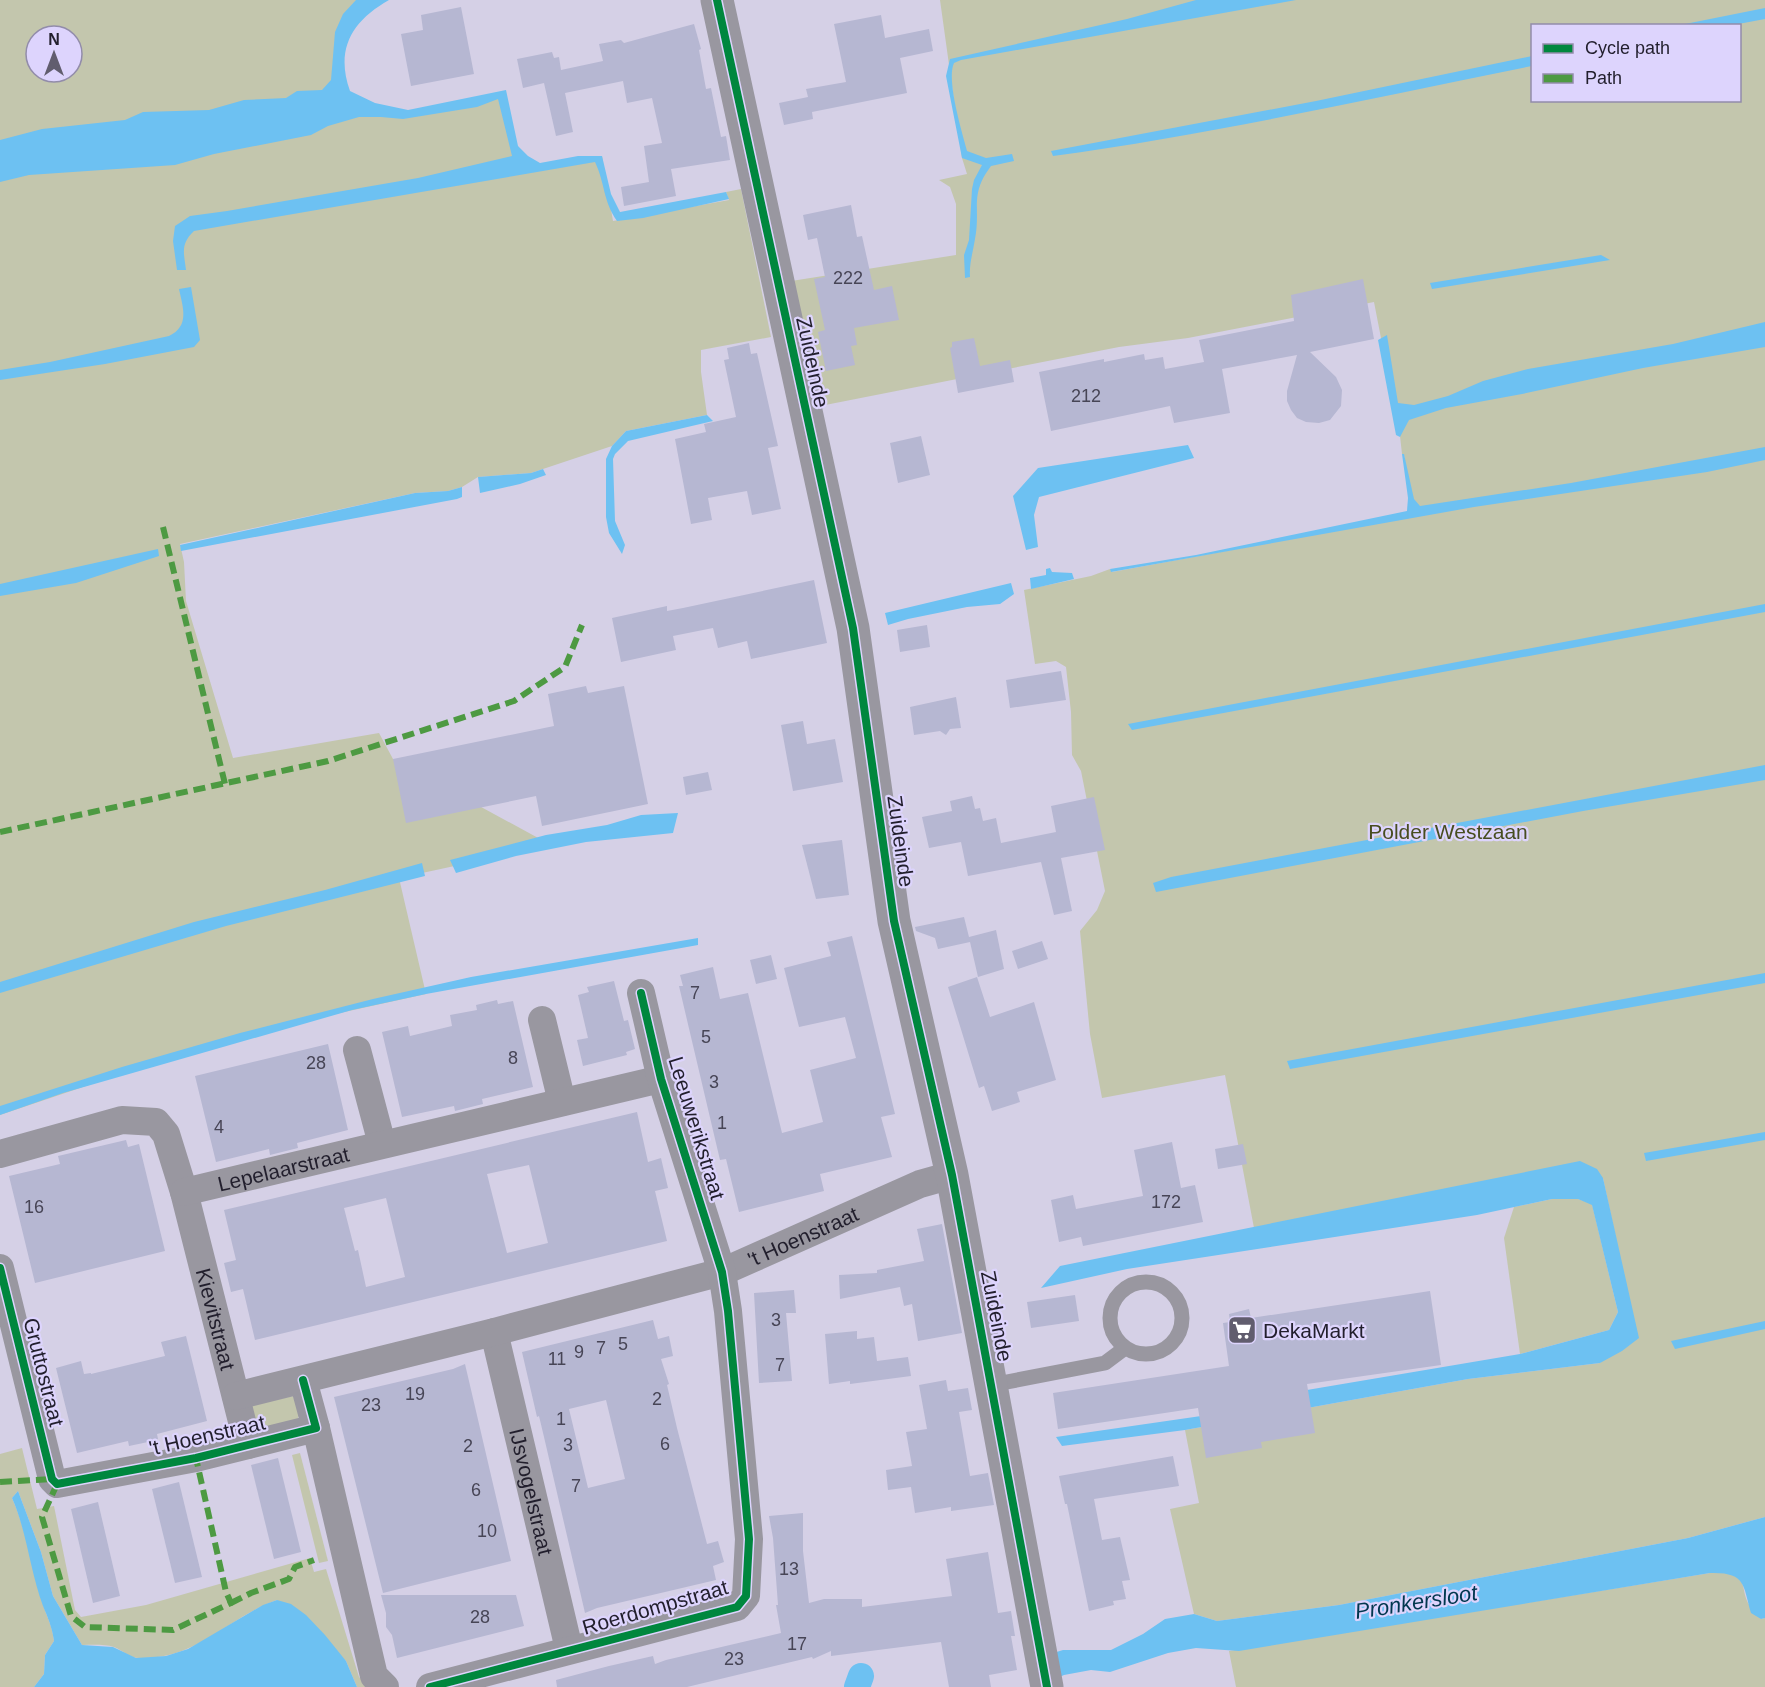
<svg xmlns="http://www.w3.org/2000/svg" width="1765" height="1687" font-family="Helvetica,sans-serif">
<rect width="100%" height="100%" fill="#d5d0e6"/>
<g fill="#c3c6ad" fill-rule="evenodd">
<path d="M 0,0 L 363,0 L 335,47 L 340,89 L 370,117 L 503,95 L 518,169 L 602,156 L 613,221 L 729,200 L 726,192 L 741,189 L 771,337 L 701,350 L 701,372 L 707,415 L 626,431 L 612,446 L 531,473 L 478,477 L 462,487 L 448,491 L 415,493 L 180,544 L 184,562 L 186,601 L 233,758 L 379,733 L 393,759 L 551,845 L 399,878 L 426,994 L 231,1037 L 0,1115 ZM 36,36 L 72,36 L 72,72 L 36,72 Z"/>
<path d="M 940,0 L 1765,0 L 1765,1517 L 1688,1538 L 1339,1605 L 1217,1621 L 1194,1614 L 1170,1509 L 1199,1503 L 1185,1430 L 1468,1379 L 1600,1363 L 1634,1323 L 1603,1178 L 1254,1228 L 1225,1075 L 1102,1098 L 1090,1034 L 1080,931 L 1097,910 L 1105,891 L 1081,771 L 1072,755 L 1071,712 L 1066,667 L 1056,661 L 1035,664 L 1024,590 L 1091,576 L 1110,569 L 1112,572 L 1415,516 L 1404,455 L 1402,454 L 1400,436 L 1374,302 L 1188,338 L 1119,347 L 810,408 L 785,282 L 956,255 L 956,204 L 950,187 L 939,180 L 967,174 L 962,158 ZM 1532,26 L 1740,26 L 1740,100 L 1532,100 Z"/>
<path d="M 1552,1199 L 1578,1199 L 1592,1204 L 1618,1312 L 1609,1330 L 1520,1354 L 1504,1238 L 1514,1207 Z"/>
<path d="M 293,1396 L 300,1413 L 297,1421 L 252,1429 L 248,1406 Z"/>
<path d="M 22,1448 L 37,1509 L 54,1506 L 75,1610 L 81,1617 L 146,1605 L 310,1558 L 314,1572 L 326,1569 L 359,1677 L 370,1687 L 357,1687 L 346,1661 L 277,1600 C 228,1617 197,1660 139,1658 C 130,1658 122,1650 114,1647 C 104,1644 92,1645 82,1645 L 53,1596 L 41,1552 L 18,1491 L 12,1498 C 26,1530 33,1567 42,1601 C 46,1616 52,1624 54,1641 L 45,1655 L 44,1674 L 34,1687 L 0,1687 L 0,1454 Z"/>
<path d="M 300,1453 L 328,1561 L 319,1563 L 292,1455 Z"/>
<path d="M 1727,1572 C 1749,1582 1740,1586 1748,1603 C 1751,1608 1757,1614 1761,1619 L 1765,1618 L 1765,1687 L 1236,1687 L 1229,1651 L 1710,1573 Z"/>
</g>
<g fill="#6dc1f2">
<path d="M 356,0 L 389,0 C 352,21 335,49 350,91 L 375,103 L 408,110 L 506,90 L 518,146 L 528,156 L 540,163 L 578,156 L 602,156 L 611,194 L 620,212 L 726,192 L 729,199 L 643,218 L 617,221 C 603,201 605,183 595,162 L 194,231 C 180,244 184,253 186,270 L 177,270 L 173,241 L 175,226 L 190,216 L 227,211 L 418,178 L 512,156 L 498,99 L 477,107 L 403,119 L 381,117 L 359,117 L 328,126 L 311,135 L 214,154 L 175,165 L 29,175 L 0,182 L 0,140 L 42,129 L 125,120 L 143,112 L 209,110 L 244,100 L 286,98 L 297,91 L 322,90 L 331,80 L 335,32 L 343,14 Z"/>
<path d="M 1196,0 L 1296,0 L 961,60 L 954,63 C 946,80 962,132 967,151 L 986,158 L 1012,154 L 1014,161 L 991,166 C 969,195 981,208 975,239 C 973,252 969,264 970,277 L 965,278 L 964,255 L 969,240 L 972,189 L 974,180 L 982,165 L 962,158 L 946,76 L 950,59 L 1127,19 Z"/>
<path d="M 1765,8 L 1765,19 L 1733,25 L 1680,25 Z"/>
<path d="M 1532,56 L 1532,66 C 1373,98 1214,134 1053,156 L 1051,151 L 1316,101 Z"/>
<path d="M 1601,255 L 1610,260 L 1432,289 L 1430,283 Z"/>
<path d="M 191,287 L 200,340 L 194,347 L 105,364 L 0,380 L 0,370 L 50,362 L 169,336 C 190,326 183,308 179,289 Z"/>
<path d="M 1765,322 L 1765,347 L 1643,368 L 1522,394 L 1446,408 L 1409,420 L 1400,437 L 1396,435 L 1378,340 L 1387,335 L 1398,403 L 1414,405 L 1448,396 L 1483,381 L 1528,369 L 1673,344 Z"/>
<path d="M 707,415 L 713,421 L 628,441 L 615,454 L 613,459 L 615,521 L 625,545 L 622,554 L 609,533 L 606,517 L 606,459 L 612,446 L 626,431 Z"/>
<path d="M 1188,445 L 1194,458 L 1039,497 L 1034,515 L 1038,547 L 1026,550 L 1013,496 L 1038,468 Z"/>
<path d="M 1765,447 L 1765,460 L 1707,472 L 1474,507 L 1111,572 L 1110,569 L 1196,555 L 1407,511 L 1408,498 L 1402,454 L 1404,454 L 1414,499 L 1420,506 L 1571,483 Z"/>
<path d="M 543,469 L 546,475 L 520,484 L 480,493 L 478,477 L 531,473 Z"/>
<path d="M 462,487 L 462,497 L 457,499 L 181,551 L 180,545 L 415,493 L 448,491 Z"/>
<path d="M 158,549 L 159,556 L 76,583 L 0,596 L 0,584 Z"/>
<path d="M 1050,568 L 1052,572 L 1072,573 L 1074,579 L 1031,589 L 1030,578 L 1046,575 L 1046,569 Z"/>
<path d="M 1011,583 L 1014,594 L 1000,604 L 967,607 L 908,619 L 888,625 L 885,613 Z"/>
<path d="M 1765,604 L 1765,612 L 1132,730 L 1128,724 Z"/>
<path d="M 1765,765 L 1765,780 L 1583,811 L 1156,892 L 1153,883 L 1171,877 L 1266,859 Z"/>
<path d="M 678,813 L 673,833 L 586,842 L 516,856 L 456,873 L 450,860 L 546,835 L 607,825 L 641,815 Z"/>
<path d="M 422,863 L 425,876 L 226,926 L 0,993 L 0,982 L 194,922 L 325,890 Z"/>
<path d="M 698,938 L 698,945 L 426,994 L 352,1010 L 63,1093 L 0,1115 L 0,1106 L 122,1067 L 240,1033 L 373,999 L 471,977 Z"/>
<path d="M 1765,973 L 1765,983 L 1290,1069 L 1287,1061 Z"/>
<path d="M 1765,1132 L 1765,1140 L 1646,1161 L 1644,1153 Z"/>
<path d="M 1580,1161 L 1597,1169 L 1603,1178 L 1639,1338 L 1622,1351 L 1600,1363 L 1468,1379 L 1185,1430 L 1062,1446 L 1056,1437 L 1208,1415 L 1236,1402 L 1520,1354 L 1609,1330 L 1618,1312 L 1592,1205 L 1578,1199 L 1552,1199 L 1477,1215 L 1127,1269 L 1041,1288 L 1060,1266 Z"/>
<path d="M 1765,1321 L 1765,1329 L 1675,1349 L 1671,1341 Z"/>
<path d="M 18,1491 L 41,1552 L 53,1596 L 82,1645 L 113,1647 L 136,1658 L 166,1656 L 188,1649 L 263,1605 L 277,1600 L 291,1604 L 306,1615 L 325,1635 L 346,1661 L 357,1687 L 34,1687 L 44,1674 L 45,1655 L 54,1641 C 52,1627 48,1618 43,1606 C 30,1571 27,1532 12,1498 Z"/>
<path d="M 1765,1517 L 1765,1618 L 1761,1619 L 1751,1613 C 1743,1585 1746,1572 1710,1573 L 1239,1651 L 1196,1648 L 1168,1653 L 1110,1672 L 1091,1670 L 1064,1675 L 1046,1683 L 1050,1654 L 1063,1650 L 1111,1650 L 1143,1634 L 1165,1619 L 1194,1614 L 1217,1621 L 1339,1605 L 1688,1538 Z"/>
</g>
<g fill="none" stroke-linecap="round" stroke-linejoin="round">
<path stroke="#6dc1f2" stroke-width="26" d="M 857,1687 L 861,1676"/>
</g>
<g fill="#b6b7d2" fill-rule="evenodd">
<path d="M 461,7 L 474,74 L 411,86 L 401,34 L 423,30 L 421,15 Z"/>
<path d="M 881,15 L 885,38 L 929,29 L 933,51 L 900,58 L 907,93 L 812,112 L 813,119 L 784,125 L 779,103 L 808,97 L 806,89 L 846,82 L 834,24 Z"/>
<path d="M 694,24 L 701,49 L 699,50 L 706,89 L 711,88 L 721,137 L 726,136 L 730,160 L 671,169 L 676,196 L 624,206 L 621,187 L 649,182 L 644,146 L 662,143 L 652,98 L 627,103 L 623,81 L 565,93 L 573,132 L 556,136 L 544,83 L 523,88 L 517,59 L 552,52 L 554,58 L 559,57 L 561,70 L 603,61 L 599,44 L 621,40 L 624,43 Z"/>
<path d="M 851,205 L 857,237 L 862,236 L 874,290 L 892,286 L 899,320 L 854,328 L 857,345 L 851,346 L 855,365 L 826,371 L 818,332 L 825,330 L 814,279 L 825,277 L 817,238 L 808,240 L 803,215 Z"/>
<path d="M 1363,279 L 1374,339 L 1310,352 L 1336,377 L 1342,390 L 1341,406 L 1330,420 L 1319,423 L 1306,422 L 1297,418 L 1291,410 L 1287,401 L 1287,391 L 1297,355 L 1222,369 L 1230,413 L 1174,423 L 1170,406 L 1051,431 L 1039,372 L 1104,359 L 1104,362 L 1144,354 L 1145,360 L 1163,357 L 1165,369 L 1204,362 L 1199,340 L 1294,321 L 1291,295 Z"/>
<path d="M 974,338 L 980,366 L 1010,360 L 1014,382 L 958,393 L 950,348 L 952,347 L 952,342 Z"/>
<path d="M 749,343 L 751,354 L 757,353 L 778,446 L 768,448 L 781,509 L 752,515 L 747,491 L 708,498 L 712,520 L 691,524 L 675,439 L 706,432 L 704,424 L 736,417 L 724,360 L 729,359 L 727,348 Z"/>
<path d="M 921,436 L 930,475 L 898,483 L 890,443 Z"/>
<path d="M 814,580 L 827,643 L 751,659 L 747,641 L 718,648 L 713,628 L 673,636 L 676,650 L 621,662 L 612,618 L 667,606 L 667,611 L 683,608 Z"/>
<path d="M 927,625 L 930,647 L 900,652 L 897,630 Z"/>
<path d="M 1061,671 L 1066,700 L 1010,708 L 1006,680 Z"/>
<path d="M 586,686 L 588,693 L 624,686 L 648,804 L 542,826 L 536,796 L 406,823 L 393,759 L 554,726 L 548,694 Z"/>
<path d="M 956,697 L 961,728 L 950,729 L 946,735 L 940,731 L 914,735 L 910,707 Z"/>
<path d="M 803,721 L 807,744 L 835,739 L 843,782 L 793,791 L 781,725 Z"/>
<path d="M 708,772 L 712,790 L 686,795 L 683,777 Z"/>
<path d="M 972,796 L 975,809 L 980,808 L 983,821 L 996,818 L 1001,843 L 1056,832 L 1051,806 L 1094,797 L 1105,850 L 1061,858 L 1072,911 L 1054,915 L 1041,862 L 968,876 L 961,842 L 929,848 L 922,817 L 952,811 L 950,801 Z"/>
<path d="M 842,840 L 849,895 L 816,899 L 802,845 Z"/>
<path d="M 964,917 L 969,937 L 996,930 L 1004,969 L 978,977 L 970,942 L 938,949 L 935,938 L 916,931 L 915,927 Z"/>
<path d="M 852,936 L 895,1114 L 881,1117 L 892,1157 L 820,1174 L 824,1191 L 739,1212 L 726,1159 L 720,1160 L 679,986 L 683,986 L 680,975 L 713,967 L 720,999 L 748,993 L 782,1133 L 823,1122 L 810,1070 L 856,1058 L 845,1017 L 799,1027 L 784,968 L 831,956 L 827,942 Z"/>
<path d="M 1042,941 L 1048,959 L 1018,969 L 1012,951 Z"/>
<path d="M 771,955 L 777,979 L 756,984 L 750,960 Z"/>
<path d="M 977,977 L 990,1017 L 1034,1002 L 1056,1080 L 1017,1092 L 1020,1102 L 992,1111 L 984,1086 L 979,1088 L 948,987 Z"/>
<path d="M 614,981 L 624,1021 L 628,1020 L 635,1049 L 626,1052 L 627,1055 L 583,1066 L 577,1040 L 588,1038 L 578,995 L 589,992 L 587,987 Z"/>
<path d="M 497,1000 L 498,1004 L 513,1001 L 533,1087 L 482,1099 L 483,1104 L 455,1111 L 454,1106 L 402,1117 L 382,1032 L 408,1026 L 410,1036 L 452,1026 L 450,1015 L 477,1010 L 476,1005 Z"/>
<path d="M 328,1044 L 348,1130 L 297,1143 L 298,1148 L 270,1155 L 269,1149 L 216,1162 L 195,1076 Z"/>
<path d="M 637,1112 L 648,1162 L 661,1158 L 668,1188 L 655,1191 L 667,1241 L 255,1340 L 243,1289 L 231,1292 L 224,1263 L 236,1260 L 224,1210 ZM 529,1165 L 548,1243 L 507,1253 L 487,1174 ZM 386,1198 L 405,1277 L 366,1287 L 358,1250 L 355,1251 L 344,1208 Z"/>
<path d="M 126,1140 L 128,1147 L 139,1144 L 165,1251 L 35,1283 L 9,1176 L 60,1164 L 58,1156 Z"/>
<path d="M 1172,1142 L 1181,1188 L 1195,1185 L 1203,1222 L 1083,1246 L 1081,1237 L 1059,1242 L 1051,1200 L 1073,1195 L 1076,1209 L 1143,1196 L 1134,1150 Z"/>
<path d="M 1243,1144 L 1247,1164 L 1218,1169 L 1215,1149 Z"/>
<path d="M 942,1224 L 962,1333 L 918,1341 L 912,1304 L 904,1306 L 900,1287 L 840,1299 L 839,1275 L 877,1273 L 877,1270 L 924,1261 L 917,1229 Z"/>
<path d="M 794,1290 L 796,1313 L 786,1313 L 792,1381 L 759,1383 L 754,1293 Z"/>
<path d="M 1430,1291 L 1441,1365 L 1307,1384 L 1315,1433 L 1261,1442 L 1262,1448 L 1206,1458 L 1198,1408 L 1058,1429 L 1053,1393 L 1229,1366 L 1223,1323 L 1230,1322 L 1229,1314 L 1249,1309 L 1251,1318 Z"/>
<path d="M 1075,1295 L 1079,1321 L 1031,1328 L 1027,1302 Z"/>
<path d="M 653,1320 L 658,1339 L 669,1336 L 673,1356 L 661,1359 L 669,1384 L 667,1385 L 677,1428 L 707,1544 L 718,1541 L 724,1562 L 713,1566 L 716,1580 L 597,1608 L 585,1613 L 544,1437 L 539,1416 L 537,1417 L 522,1352 ZM 606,1400 L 625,1479 L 588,1488 L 569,1409 Z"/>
<path d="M 857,1331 L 857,1339 L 874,1337 L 877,1361 L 908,1357 L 911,1376 L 850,1384 L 850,1381 L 829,1384 L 825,1334 Z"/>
<path d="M 186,1336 L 207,1421 L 157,1434 L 158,1439 L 148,1442 L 129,1446 L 128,1441 L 77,1453 L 56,1368 L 81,1361 L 84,1374 L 91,1373 L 91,1374 L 165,1356 L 161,1342 Z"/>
<path d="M 465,1364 L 511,1561 L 383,1593 L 334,1397 L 453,1369 Z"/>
<path d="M 946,1380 L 948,1391 L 968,1388 L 972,1410 L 959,1412 L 970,1476 L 988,1473 L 994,1505 L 951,1511 L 951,1507 L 915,1513 L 911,1487 L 888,1490 L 886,1470 L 912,1466 L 906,1432 L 927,1429 L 919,1385 Z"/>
<path d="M 1173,1456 L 1179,1486 L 1094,1499 L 1102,1540 L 1120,1537 L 1130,1580 L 1122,1581 L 1126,1599 L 1113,1601 L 1114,1605 L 1089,1611 L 1067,1504 L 1065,1504 L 1059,1476 Z"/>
<path d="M 278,1458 L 301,1552 L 274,1559 L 251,1465 Z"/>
<path d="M 179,1482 L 202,1577 L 175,1583 L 152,1489 Z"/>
<path d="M 98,1502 L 120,1596 L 93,1603 L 71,1509 Z"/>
<path d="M 803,1513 L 803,1551 L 809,1603 L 824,1599 L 862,1599 L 862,1607 L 952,1596 L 946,1559 L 988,1552 L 998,1613 L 1011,1611 L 1015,1636 L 1011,1636 L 1017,1670 L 989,1675 L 991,1687 L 949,1687 L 941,1642 L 831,1656 L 831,1651 L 813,1659 L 812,1657 L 687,1687 L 557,1687 L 556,1680 L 609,1666 L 653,1656 L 655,1664 L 666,1660 L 781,1633 L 776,1605 L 778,1605 L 773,1538 L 769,1516 Z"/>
<path d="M 381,1595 L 516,1595 L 524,1626 L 397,1658 L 392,1635 L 386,1627 L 386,1613 Z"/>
</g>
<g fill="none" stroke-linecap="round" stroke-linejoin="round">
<g stroke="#9997a0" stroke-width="15">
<circle cx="1146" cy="1318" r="36"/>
<path d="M 991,1385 L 1105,1363 L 1125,1348"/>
</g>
<g stroke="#9997a0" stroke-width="28">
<path d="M 542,1020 L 562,1102"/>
<path d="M 357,1050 L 382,1144"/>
<path id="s1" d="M 0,1154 L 122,1120 L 156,1122 L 166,1134 L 184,1192 L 248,1445"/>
<path id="s2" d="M 184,1192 L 661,1079"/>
<path d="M 0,1268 L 52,1479 L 57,1484 L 196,1458 L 316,1428 L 303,1380"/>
<path id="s3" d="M 494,1332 L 569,1649"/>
<path id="s4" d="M 236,1396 L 494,1332 L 722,1272 L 920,1184 L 952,1175"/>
<path d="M 316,1428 L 374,1676 L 385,1687"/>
<path d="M 430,1687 L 737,1607 L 746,1596 L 749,1539 L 728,1311 L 722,1272 L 661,1079 L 641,993"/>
</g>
<path stroke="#9997a0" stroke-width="33" d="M 717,0 L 853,628 L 894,921 L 952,1175 L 1047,1687"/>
<g stroke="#4d9a42" stroke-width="6" stroke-dasharray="12 6" stroke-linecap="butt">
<path d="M 163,527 L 225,784"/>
<path d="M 0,832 L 328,761 L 514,701 L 565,667 L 582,625"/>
<path d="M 0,1482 L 52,1479"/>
<path d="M 57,1484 L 42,1517 L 71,1616 L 85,1627 L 173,1630 L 231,1603 L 226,1592 L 196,1458"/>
<path d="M 231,1603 L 251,1593 L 289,1579 L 295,1567 L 314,1560"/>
</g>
<g stroke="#ddd4fd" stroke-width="11">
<g id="cycleway">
<path d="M 717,0 L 853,628 L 894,921 L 952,1175 L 1047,1687"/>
<path d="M 0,1268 L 52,1479 L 57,1484 L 196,1458 L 316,1428 L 303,1380"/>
<path d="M 430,1687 L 737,1607 L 746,1596 L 749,1539 L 728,1311 L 722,1272 L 661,1079 L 641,993"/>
</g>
</g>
<use href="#cycleway" stroke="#00873e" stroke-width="8"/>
</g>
<defs>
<g id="supermarket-square" transform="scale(1.5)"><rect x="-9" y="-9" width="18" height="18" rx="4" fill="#615d6e" stroke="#ddd4fd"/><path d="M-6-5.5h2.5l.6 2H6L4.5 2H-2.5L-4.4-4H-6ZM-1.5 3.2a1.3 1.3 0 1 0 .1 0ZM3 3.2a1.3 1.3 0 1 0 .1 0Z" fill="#fff"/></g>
</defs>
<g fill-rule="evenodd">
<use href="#supermarket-square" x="1242" y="1330"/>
</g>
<g text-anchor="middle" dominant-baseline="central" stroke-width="4.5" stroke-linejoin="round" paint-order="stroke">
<g font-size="18" fill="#474556">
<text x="848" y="278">222</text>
<text x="1086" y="396">212</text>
<text x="695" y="993">7</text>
<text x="706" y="1037">5</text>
<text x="513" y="1058">8</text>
<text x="316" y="1063">28</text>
<text x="714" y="1082">3</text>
<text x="722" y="1123">1</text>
<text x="219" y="1127">4</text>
<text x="1166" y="1202">172</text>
<text x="34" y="1207">16</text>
<text x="776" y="1320">3</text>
<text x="623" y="1344">5</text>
<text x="601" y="1348">7</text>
<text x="579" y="1352">9</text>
<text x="557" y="1359">11</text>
<text x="780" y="1365">7</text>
<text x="415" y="1394">19</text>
<text x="657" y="1399">2</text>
<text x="371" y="1405">23</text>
<text x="561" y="1419">1</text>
<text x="665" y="1444">6</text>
<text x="568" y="1445">3</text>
<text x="468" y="1446">2</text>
<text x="576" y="1486">7</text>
<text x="476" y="1490">6</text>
<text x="487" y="1531">10</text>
<text x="789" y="1569">13</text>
<text x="480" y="1617">28</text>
<text x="797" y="1644">17</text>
<text x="734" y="1659">23</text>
</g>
<g font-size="21" fill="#221f2d" stroke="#ddd4fd">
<text transform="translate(813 362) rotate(78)">Zuideinde</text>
<text transform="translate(901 841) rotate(82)">Zuideinde</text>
<text transform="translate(697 1128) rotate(73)">Leeuwerikstraat</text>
<text stroke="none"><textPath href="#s2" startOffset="102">Lepelaarstraat</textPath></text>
<text stroke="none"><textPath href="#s4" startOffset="590">'t Hoenstraat</textPath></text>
<text transform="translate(997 1316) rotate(79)">Zuideinde</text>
<text stroke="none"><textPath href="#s1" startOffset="368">Kievitstraat</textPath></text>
<text transform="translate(44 1372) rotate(76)">Gruttostraat</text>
<text transform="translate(207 1435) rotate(-13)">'t Hoenstraat</text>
<text stroke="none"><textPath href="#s3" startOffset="164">IJsvogelstraat</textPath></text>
<text transform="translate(655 1607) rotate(-16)">Roerdompstraat</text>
</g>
<g font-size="21" fill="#484d20" stroke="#ddd4fd">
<text x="1448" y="831">Polder Westzaan</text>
</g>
<g font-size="21" fill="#221f2d" stroke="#ddd4fd" text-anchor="start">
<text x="1263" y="1330">DekaMarkt</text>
</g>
<g font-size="22" font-style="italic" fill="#00374f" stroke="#ddd4fd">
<text transform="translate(1416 1602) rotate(-9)">Pronkersloot</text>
</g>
</g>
<rect x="1531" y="24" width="210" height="78" fill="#ddd4fd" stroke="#928caa" stroke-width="1.5"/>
<rect x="1543" y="44" width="30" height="9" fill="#00873e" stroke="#928caa" stroke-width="1.5"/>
<text x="1585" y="54" font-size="18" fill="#221f2d">Cycle path</text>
<rect x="1543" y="74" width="30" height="9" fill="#4d9a42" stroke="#928caa" stroke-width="1.5"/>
<text x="1585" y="84" font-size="18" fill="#221f2d">Path</text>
<g transform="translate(54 54)"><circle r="28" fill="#ddd4fd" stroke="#928caa" stroke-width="1.5"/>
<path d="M0-4.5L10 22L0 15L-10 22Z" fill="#615d6e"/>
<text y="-9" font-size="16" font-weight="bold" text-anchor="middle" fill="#221f2d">N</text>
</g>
</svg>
